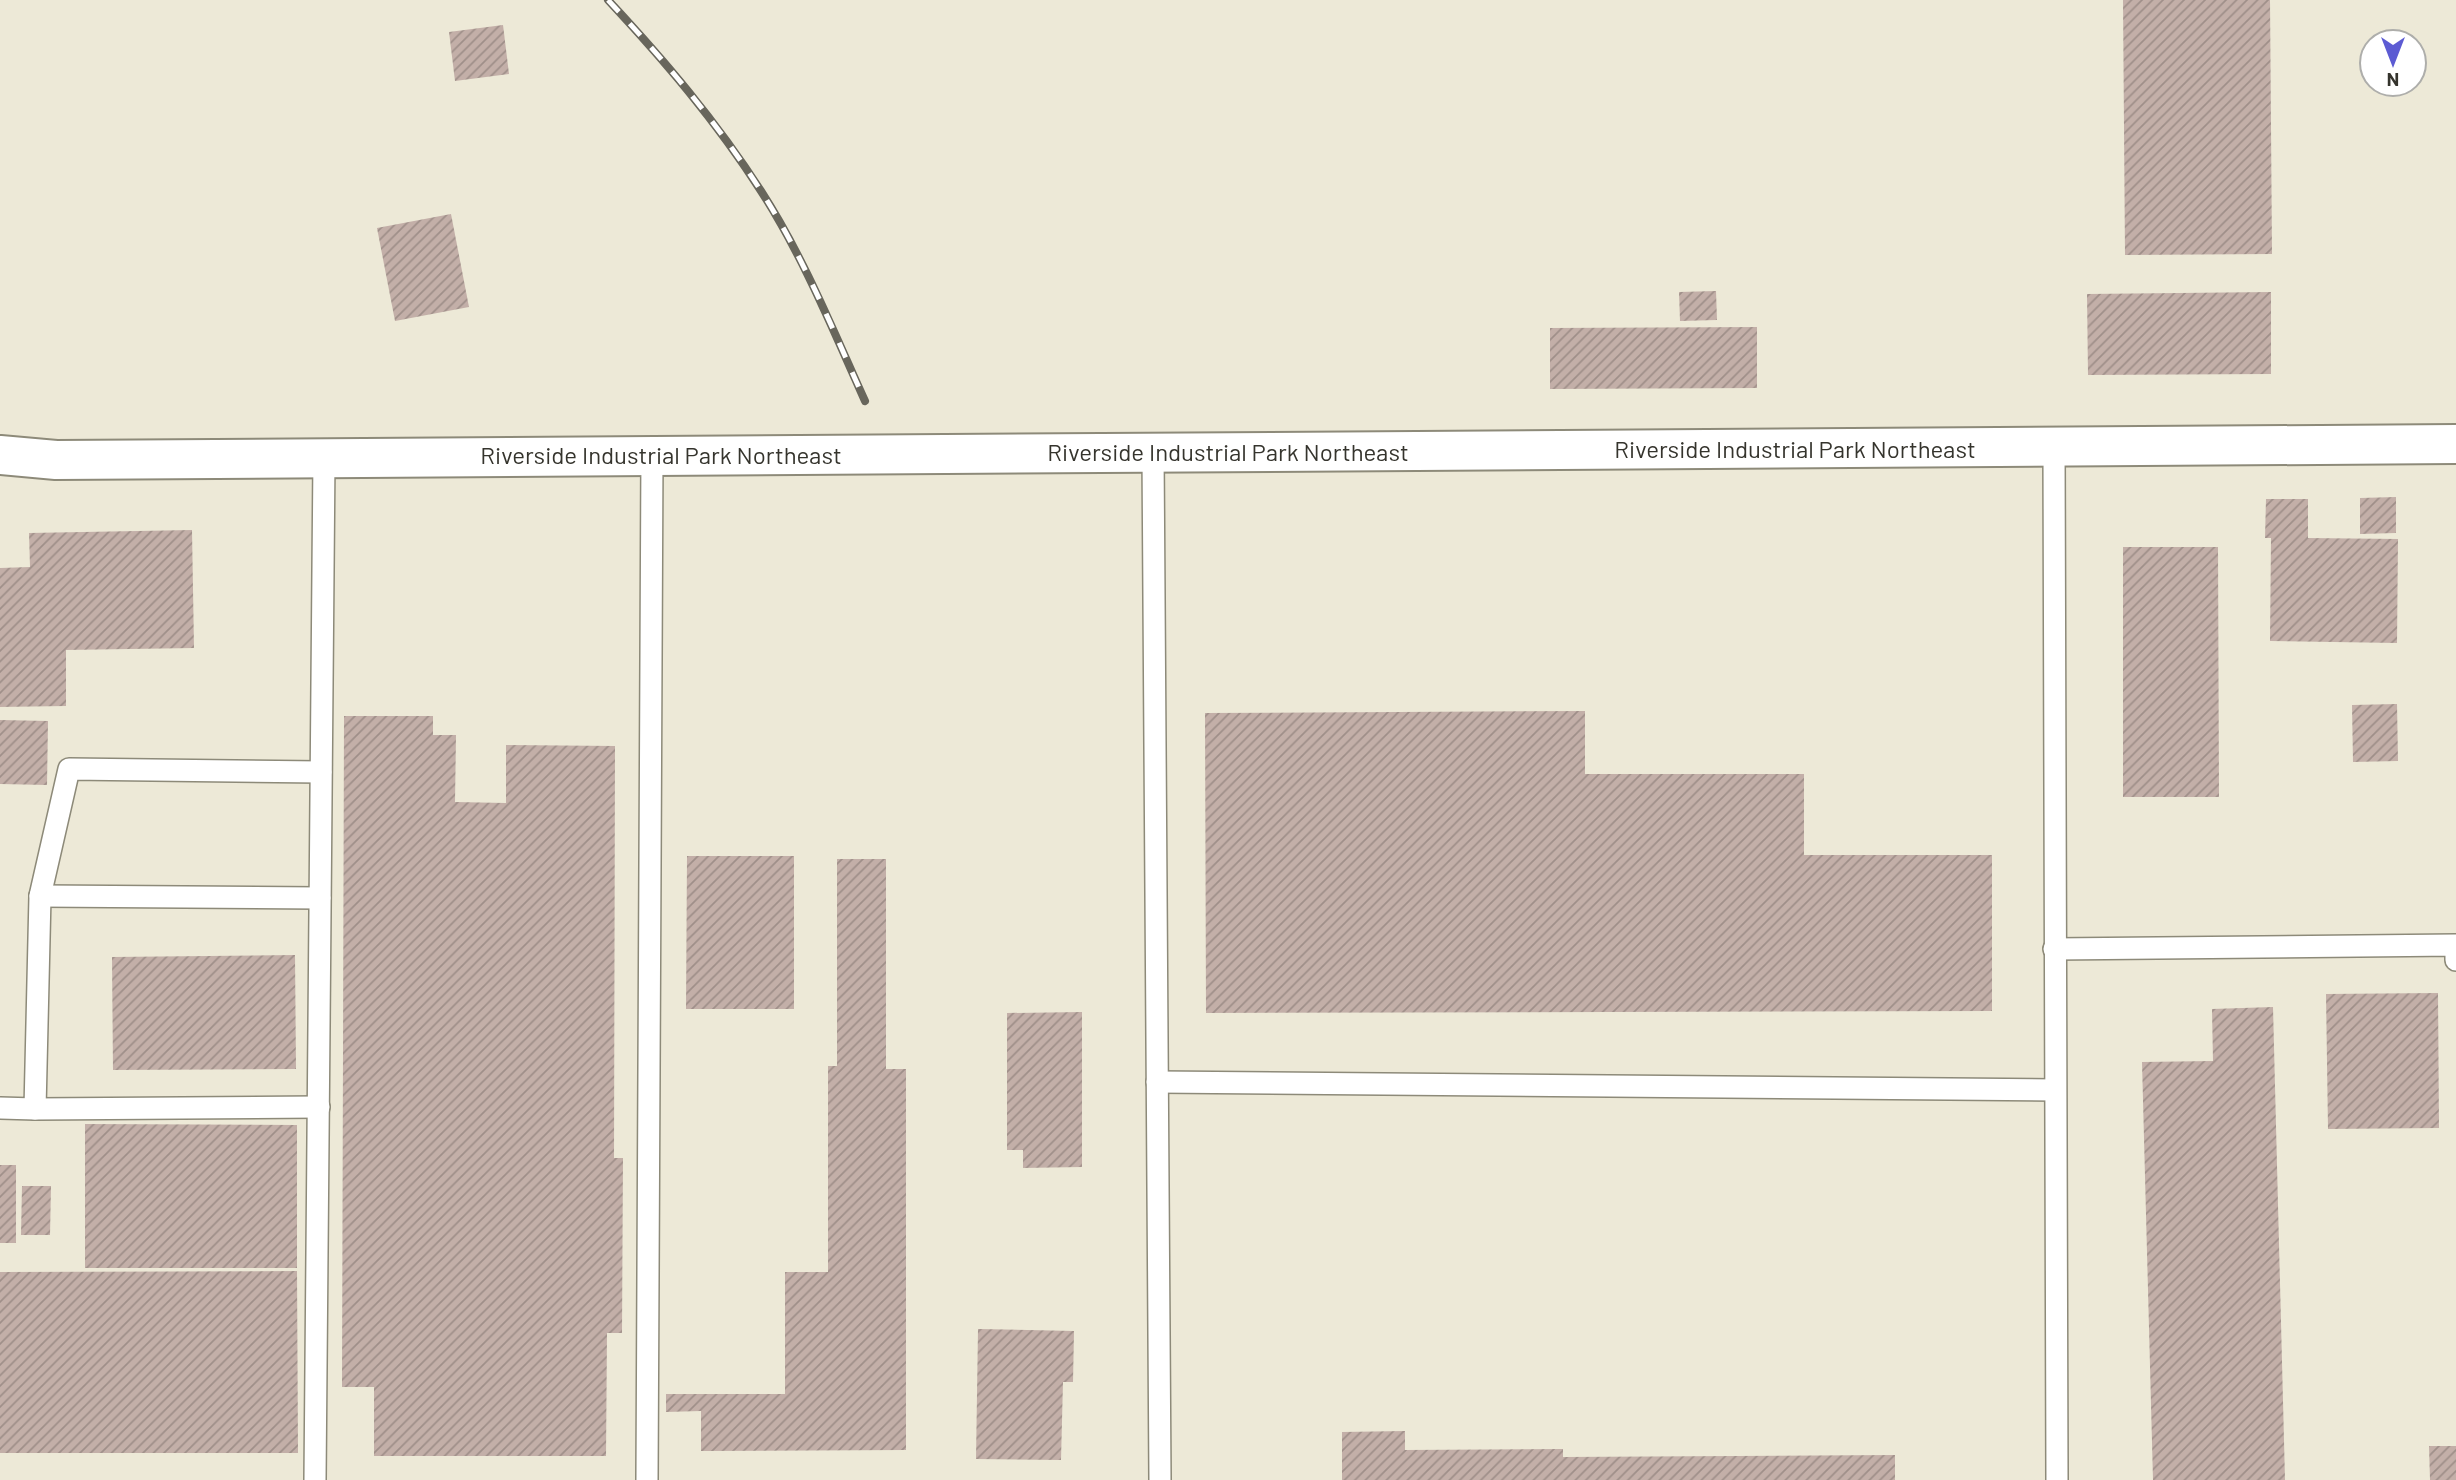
<svg xmlns="http://www.w3.org/2000/svg" width="2456" height="1480" font-family="Barlow,sans-serif">
<defs>
<pattern id="building-hatch" width="6" height="6" patternUnits="userSpaceOnUse" patternTransform="scale(1.75)"><rect width="6" height="6" fill="#c3afa8"/><path d="M-1 1l2-2M0 6l6-6M5 7l2-2" fill="none" stroke="#9f8f89"/></pattern>
</defs>
<rect width="100%" height="100%" fill="#ede9d7"/>
<g fill="url(#building-hatch)">
<path d="M 2123,0 L 2270,0 L 2272,254 L 2125,255 Z"/>
<path d="M 503,25 L 509,74 L 455,81 L 449,32 Z"/>
<path d="M 451,214 L 469,307 L 395,321 L 377,228 Z"/>
<path d="M 1716,291 L 1717,320 L 1680,321 L 1679,292 Z"/>
<path d="M 2271,292 L 2271,374 L 2088,375 L 2087,294 Z"/>
<path d="M 1757,327 L 1757,388 L 1550,389 L 1550,328 Z"/>
<path d="M 2396,497 L 2396,533 L 2360,534 L 2360,498 Z"/>
<path d="M 2266,499 L 2308,499 L 2308,538 L 2398,539 L 2397,643 L 2270,641 L 2271,538 L 2265,538 Z"/>
<path d="M 192,530 L 194,648 L 66,650 L 66,706 L 0,707 L 0,568 L 30,567 L 29,533 Z"/>
<path d="M 2123,547 L 2218,547 L 2219,797 L 2123,797 Z"/>
<path d="M 2397,704 L 2398,761 L 2353,762 L 2352,705 Z"/>
<path d="M 1585,711 L 1585,774 L 1804,774 L 1804,855 L 1992,855 L 1992,1011 L 1206,1013 L 1205,713 Z"/>
<path d="M 344,716 L 433,716 L 433,735 L 456,735 L 455,802 L 506,803 L 506,745 L 615,746 L 614,1158 L 623,1158 L 622,1333 L 607,1333 L 606,1456 L 374,1456 L 374,1387 L 342,1387 Z"/>
<path d="M 0,720 L 48,721 L 47,785 L 0,784 Z"/>
<path d="M 687,856 L 794,856 L 794,1009 L 686,1009 Z"/>
<path d="M 837,859 L 886,859 L 886,1069 L 906,1069 L 906,1450 L 701,1451 L 701,1411 L 666,1412 L 666,1394 L 785,1394 L 785,1272 L 828,1272 L 828,1066 L 837,1066 Z"/>
<path d="M 295,955 L 296,1069 L 113,1070 L 112,957 Z"/>
<path d="M 2438,993 L 2439,1128 L 2328,1129 L 2326,994 Z"/>
<path d="M 2273,1007 L 2285,1480 L 2153,1480 L 2142,1062 L 2213,1061 L 2212,1009 Z"/>
<path d="M 1082,1012 L 1082,1167 L 1023,1168 L 1023,1150 L 1007,1150 L 1007,1013 Z"/>
<path d="M 85,1124 L 297,1125 L 297,1268 L 85,1268 Z"/>
<rect x="0" y="1165" width="16" height="78"/>
<path d="M 22,1186 L 51,1186 L 50,1235 L 21,1235 Z"/>
<path d="M 297,1271 L 298,1453 L 0,1453 L 0,1272 Z"/>
<path d="M 978,1329 L 1074,1331 L 1073,1382 L 1063,1382 L 1061,1460 L 976,1459 Z"/>
<path d="M 1405,1431 L 1405,1450 L 1563,1449 L 1563,1457 L 1895,1455 L 1895,1480 L 1342,1480 L 1342,1432 Z"/>
<path d="M 2429,1446 L 2456,1446 L 2456,1480 L 2430,1480 Z"/>
</g>
<g fill="none" stroke-linecap="round" stroke-linejoin="round">
<g stroke="#8d8a79" stroke-width="24">
<g id="service">
<path d="M 2054,446 L 2057,1480"/>
<path d="M 1153,451 L 1160,1480"/>
<path d="M 40,896 L 320,898"/>
<path d="M 2054,949 L 2456,945 L 2456,960"/>
<path d="M 1157,1082 L 2055,1090"/>
<path d="M 0,1108 L 35,1109 L 40,896 L 69,769 L 321,772"/>
<path d="M 35,1109 L 319,1107"/>
<path d="M 315,1480 L 324,457"/>
<path d="M 647,1480 L 652,454"/>
</g>
</g>
<g stroke="#8d8a79" stroke-width="42">
<path id="minor" d="M 0,455 L 56,460 L 2456,444"/>
</g>
<use href="#service" stroke="#fff" stroke-width="21"/>
<use href="#minor" stroke="#fff" stroke-width="38"/>
<g stroke="#68665c" stroke-width="8">
<path id="rail" d="M 608,0 C 664,60 716,121 761,191 C 803,256 833,330 865,401"/>
</g>
<use href="#rail" stroke="#fff" stroke-width="5" stroke-dasharray="16" stroke-linecap="butt"/>
</g>
<g text-anchor="middle" dominant-baseline="central" stroke-width="5" stroke-linejoin="round" paint-order="stroke">
<g font-size="24" fill="#35342d" stroke="#fff">
<text x="1795" y="448">Riverside Industrial Park Northeast</text>
<text x="1228" y="451">Riverside Industrial Park Northeast</text>
<text x="661" y="454">Riverside Industrial Park Northeast</text>
</g>
</g>
<g transform="translate(2393 63) rotate(180)"><circle r="33" fill="#ffffff" stroke="#aeaeab" stroke-width="2"/>
<path d="M0-5L12 26L0 18L-12 26Z" fill="#5c5bd3"/>
<text y="-10" font-size="19" font-weight="bold" text-anchor="middle" fill="#35342d">N</text>
</g>
</svg>
